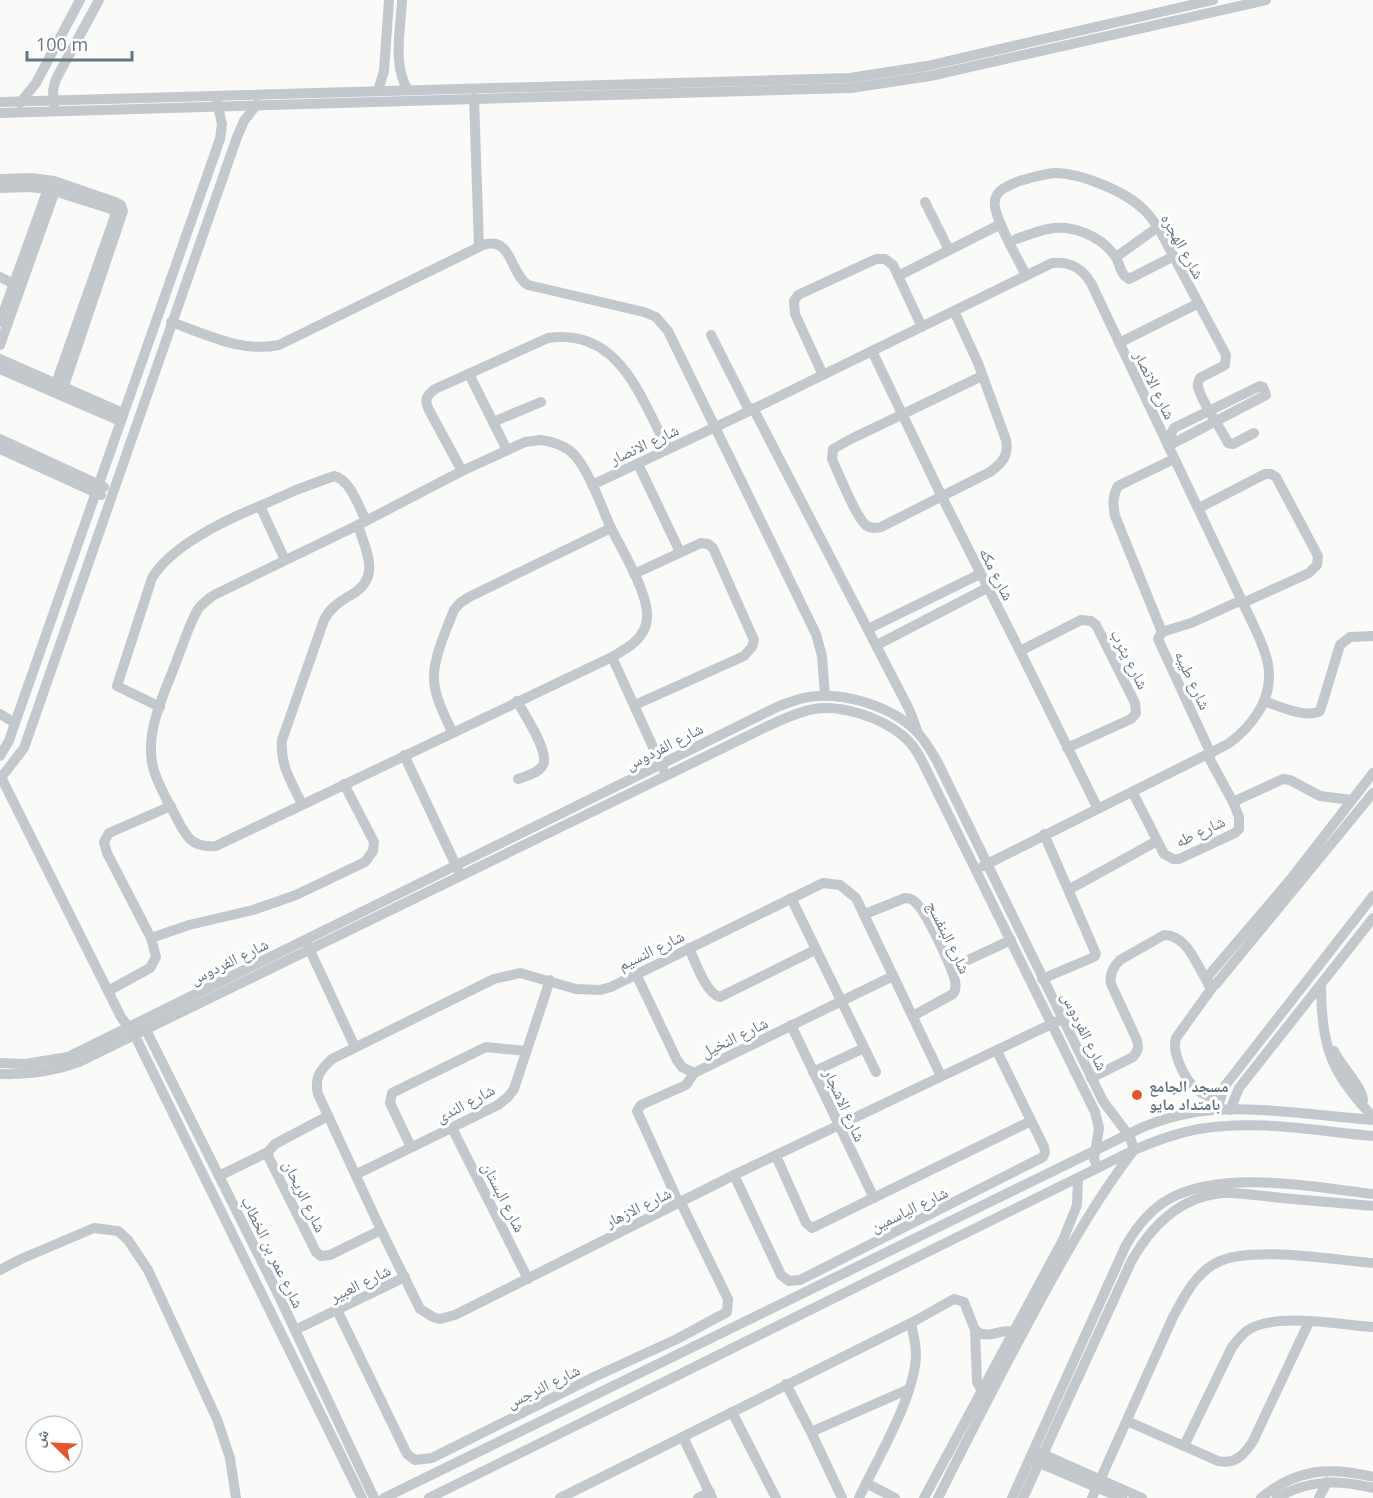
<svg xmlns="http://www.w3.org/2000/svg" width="1373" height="1498" font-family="'Open Sans','Noto Naskh Arabic',sans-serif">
<rect width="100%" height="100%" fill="#fafaf8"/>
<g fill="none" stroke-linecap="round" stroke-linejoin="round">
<g stroke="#c3c8cc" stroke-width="10">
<path d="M 402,0 C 401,28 392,65 408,90"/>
<path d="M 378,91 L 384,71 L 389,0"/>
<path d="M 474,98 L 479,247"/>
<path d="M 0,102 L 850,78 L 927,66 L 1213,0"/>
<path d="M 20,103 L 36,83 L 80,0"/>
<path d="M 54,105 L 53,90 L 56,79 L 99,0"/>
<path d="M 0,113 L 851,88 L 930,76 L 1266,0"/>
<path d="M 0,179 L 31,178 L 54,181 L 115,202 L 121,205 L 123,211 L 61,395"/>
<path d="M 0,188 L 30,187 L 48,189 L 111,209 L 115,212 L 115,216 L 53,392"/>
<path d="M 925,202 L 949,250"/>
<path d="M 1016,239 C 1026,236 1037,231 1048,229 C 1072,224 1101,236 1115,256 C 1121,264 1119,274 1129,279 L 1174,256"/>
<path d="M 1116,257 L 1158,227"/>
<path d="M 1026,275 C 1019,261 991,213 995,200 C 997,189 1010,185 1019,181 C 1030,178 1044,174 1055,173 C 1080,173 1125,191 1143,209 C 1149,214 1153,221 1158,227 L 1226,355 L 1225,365 L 1200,378 C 1198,382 1197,383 1198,387 C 1204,407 1219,425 1228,443 L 1233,444 L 1254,433"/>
<path d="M 898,276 L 1001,224"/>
<path d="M 0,277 L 14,284"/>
<path d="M 954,311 L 978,363 L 1006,440 C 1009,456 1002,463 990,472 L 881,527 C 876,528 872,529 867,526 C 857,520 838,472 832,459 L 833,449 L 851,439 L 982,376"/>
<path d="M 0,322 L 48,189"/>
<path d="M 171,322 C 206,334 241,353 279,345 L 483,245 C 512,235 510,274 528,285 L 644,312 L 656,317 L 668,331 L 816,634 L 822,656 L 825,696"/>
<path d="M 711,335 L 749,410"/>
<path d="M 1119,343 L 1197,304"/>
<path d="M 0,345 L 55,191"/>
<path d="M 872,351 L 942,497 L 1020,651 L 1098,809"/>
<path d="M 0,359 L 123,413"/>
<path d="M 0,369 L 120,421"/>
<path d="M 469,374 L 507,450"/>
<path d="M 823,375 L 795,314 L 794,301 L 798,295 L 876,259 L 885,259 L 893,265 L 922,327"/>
<path d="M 753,408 L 909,709 L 917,730"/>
<path d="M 493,422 L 541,402"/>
<path d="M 0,439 L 104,487"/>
<path d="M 541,440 C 555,442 568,446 577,458 C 592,478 601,506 611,528 C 622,550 649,594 647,618 C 646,638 628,648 612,657 L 216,846 C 191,848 186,836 176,817 C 168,801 157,784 153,767 C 144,730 166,691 178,657 C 184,642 189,625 197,611 C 201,604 207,600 214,595 L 358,525 L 462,471 L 525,442 Z"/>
<path d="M 1168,446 L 1266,395 L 1263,387 L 1260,386 L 1174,428 L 1171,434 L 1172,444"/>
<path d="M 0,449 L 101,495"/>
<path d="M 638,464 L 680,552"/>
<path d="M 462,471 L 429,410 C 424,400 426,396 435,389 L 548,338 C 620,328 640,397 668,449"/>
<path d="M 592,485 L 741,415 L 1052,263 C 1070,261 1082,268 1091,283 L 1243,603 C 1252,623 1269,653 1269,674 C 1270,703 1250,728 1228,744 L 983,866"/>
<path d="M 260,506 L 296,490 L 334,476 C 350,479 359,507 366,521"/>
<path d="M 1199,508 L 1265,474 L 1271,474 L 1276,477 L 1318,556 L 1317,565 L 1309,573 L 1243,603"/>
<path d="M 634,574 L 701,543 L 708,544 L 713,548 L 754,640 L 752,647 L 744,656 L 635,705"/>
<path d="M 868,629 L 980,574"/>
<path d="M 1162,632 L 1115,516 C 1113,505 1112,497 1118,486 L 1174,459"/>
<path d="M 877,645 L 987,588"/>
<path d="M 1020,651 L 1081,620 L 1091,621 L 1096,625 L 1135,703 L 1136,713 L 1131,719 L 1067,748"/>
<path d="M 612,657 L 663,769"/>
<path d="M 517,701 C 524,714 550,752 543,765 C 539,773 526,776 518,779"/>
<path d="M 1264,701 C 1278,706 1307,719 1320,711 L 1340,645 L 1350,637 L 1373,636"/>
<path d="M 160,707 L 117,686 L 152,578 C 171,546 225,520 260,506 L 285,560"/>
<path d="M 0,714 L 15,723"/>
<path d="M 452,732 C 445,716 434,696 434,678 C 433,659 447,628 454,610 L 460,603 L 469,597 L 611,528"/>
<path d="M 1211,754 L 1158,639 L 1162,632 L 1191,623 L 1242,600"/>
<path d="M 404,755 L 459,872"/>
<path d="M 0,756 L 9,741 L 15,723 L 220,139 L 222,124 L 217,102"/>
<path d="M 1373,773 L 1290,880 L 1209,975 L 1207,978 L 1208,984 L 1216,984 L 1373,793"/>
<path d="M 1,777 L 121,1017 L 135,1036 L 362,1498"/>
<path d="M 0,779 L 24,748 L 237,137 L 244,121 L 257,104"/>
<path d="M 1133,793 L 1164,854 L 1173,859 L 1179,859 L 1235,833 L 1239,829 L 1239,817 L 1233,802 L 1208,756"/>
<path d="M 1233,802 L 1283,779 L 1290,780 L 1320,796 L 1352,800"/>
<path d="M 302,804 C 291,781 280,766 282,740 L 324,620 C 330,608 339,602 351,595 C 382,577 366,552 358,525"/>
<path d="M 1070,889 L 1157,841"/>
<path d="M 791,898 L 876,1072"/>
<path d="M 865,914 L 905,898 C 910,898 914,900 917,904 C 927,914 952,967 955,981 C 956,986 956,990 953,994 L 913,1016"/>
<path d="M 151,938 L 189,925 L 253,910 L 296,895 L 365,862 L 373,851 L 374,842 L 344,784"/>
<path d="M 307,944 L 355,1047"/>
<path d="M 689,948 C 695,961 706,994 720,997 L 815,950"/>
<path d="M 951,968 L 1011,940"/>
<path d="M 636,974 L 677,1060 L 682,1067 L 694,1073 L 893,976"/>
<path d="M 1042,979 L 1094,957 L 1096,954 L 1044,834"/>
<path d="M 1214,985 L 1176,1038 C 1171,1052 1185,1080 1197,1090 C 1203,1095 1212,1098 1219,1101"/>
<path d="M 1321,985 C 1322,1048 1330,1071 1373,1117"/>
<path d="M 108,991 L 150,968 L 156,957 L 151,938 L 107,853 L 104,842 L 109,833 L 171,806"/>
<path d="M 143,1024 L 277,1292 L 374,1498"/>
<path d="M 791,1025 L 874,1198"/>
<path d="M 1334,1051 C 1341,1066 1362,1086 1363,1100 L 1361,1104"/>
<path d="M 0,1063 L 25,1064 L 68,1057 L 779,706 C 789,703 799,698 809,697 C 844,691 892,707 916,731 C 925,740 931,751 937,761 L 1103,1101 L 1130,1137 L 1134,1150 C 1094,1202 1064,1257 1033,1314 C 1000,1375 969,1436 938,1498"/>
<path d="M 813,1072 L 864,1048"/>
<path d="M 0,1074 C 28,1075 52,1072 79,1062 L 766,727 C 781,720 797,712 814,709 C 842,704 881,718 902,735 C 911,742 917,751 922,761 L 1095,1112 L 1099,1128 L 1094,1159 L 1098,1168"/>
<path d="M 941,1076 L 856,898 L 840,885 L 823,883 L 611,987 L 600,990 L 576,989 L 520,973 L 494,979 L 332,1059 C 320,1070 314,1078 318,1094 L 381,1230 L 420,1309 L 433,1317 L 440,1319 L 455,1315 L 734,1175 L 1062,1019"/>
<path d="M 1091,1078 L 1133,1057 C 1139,1050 1139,1046 1136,1038 L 1111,984 C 1109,974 1113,967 1120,960 L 1164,935 C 1187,935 1196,964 1207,981"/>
<path d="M 1217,1110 L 1224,1087 L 1373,896"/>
<path d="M 1230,1110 L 1239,1088 L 1373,918"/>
<path d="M 328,1116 L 275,1144 L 268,1152 L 269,1158 L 316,1252 L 321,1256 L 330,1255 L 381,1230"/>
<path d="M 452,1128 L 528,1279"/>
<path d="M 411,1147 L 390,1103 L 392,1093 L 486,1047 L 526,1051"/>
<path d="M 776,1156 L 806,1223 L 812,1228 L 1031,1121"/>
<path d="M 357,1174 L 498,1105 L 508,1097 L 514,1089 L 550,980"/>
<path d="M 734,1175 L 781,1275 L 789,1281 L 800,1280 L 1043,1157 L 1045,1152 L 1044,1147 L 997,1051"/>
<path d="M 219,1176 L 268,1152"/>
<path d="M 679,1203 L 637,1111 L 641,1105 L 686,1085 L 694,1073"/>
<path d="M 0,1270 L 21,1259 L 94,1228 L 118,1231 L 128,1240 L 148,1270 L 217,1419 L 230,1458 L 236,1498"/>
<path d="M 337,1310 L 407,1454 L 415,1460 L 432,1458 L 594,1377 L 677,1339 L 727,1312 L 728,1299 L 681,1203"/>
<path d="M 295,1330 L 405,1277"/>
<path d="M 975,1330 C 989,1342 1001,1326 1016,1333"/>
<path d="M 786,1384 L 811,1432"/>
<path d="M 732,1412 L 776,1498"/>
<path d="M 1127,1421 L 1218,1461 C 1235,1465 1245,1454 1253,1441 L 1309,1322"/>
<path d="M 683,1437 L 712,1498"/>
<path d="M 1184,1446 L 1232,1347 C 1237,1341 1241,1335 1248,1330 C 1276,1312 1340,1325 1373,1327"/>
<path d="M 1038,1452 L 1142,1498"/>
<path d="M 1032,1460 L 1122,1498"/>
<path d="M 866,1483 L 895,1498"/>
<path d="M 384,1498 L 1143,1127 C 1160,1120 1178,1115 1196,1112 C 1249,1104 1319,1116 1373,1120"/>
<path d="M 429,1498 L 1134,1150 C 1155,1141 1176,1133 1199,1129 C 1256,1119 1316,1131 1373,1136"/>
<path d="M 560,1498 L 911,1323 L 954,1299 L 964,1302 L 975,1330 L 977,1382 L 981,1389 L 989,1395"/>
<path d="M 698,1498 L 710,1492"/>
<path d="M 842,1498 L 811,1432 L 909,1389"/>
<path d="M 859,1498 C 877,1459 915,1397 916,1355 C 916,1344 913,1333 911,1323"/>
<path d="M 924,1498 L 1063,1240 L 1077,1205 L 1078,1178"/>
<path d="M 1012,1498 L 1126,1245 C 1136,1228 1151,1209 1169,1199 C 1223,1169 1314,1187 1373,1194"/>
<path d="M 1023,1498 L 1131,1262 C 1152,1224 1185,1192 1231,1193 C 1248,1194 1265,1196 1282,1198 C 1312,1201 1343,1203 1373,1206"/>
<path d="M 1092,1498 L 1173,1317 C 1184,1297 1195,1274 1216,1263 C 1249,1245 1334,1260 1373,1263"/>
<path d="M 1261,1498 C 1296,1469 1330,1466 1373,1477"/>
<path d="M 1277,1498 C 1309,1479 1338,1480 1373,1488"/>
<path d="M 1319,1498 L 1327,1482"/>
</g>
</g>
<circle fill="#e4572e" stroke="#fff" stroke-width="2" cx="1137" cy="1095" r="6"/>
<g text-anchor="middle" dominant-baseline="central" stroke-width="6" stroke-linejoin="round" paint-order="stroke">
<g font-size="16" fill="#657683" stroke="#fff">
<text transform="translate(1183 246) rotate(61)">شارع الهجره</text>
<text transform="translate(1155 385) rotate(64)">شارع الانصار</text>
<text transform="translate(644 444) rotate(-25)">شارع الانصار</text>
<text transform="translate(997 574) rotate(63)">شارع مكه</text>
<text transform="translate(1130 659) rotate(63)">شارع يثرب</text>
<text transform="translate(1193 680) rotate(65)">شارع طيبه</text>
<text transform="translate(664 746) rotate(-27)">شارع الفردوس</text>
<text transform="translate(1200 831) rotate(-25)">شارع طه</text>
<text transform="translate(949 937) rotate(64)">شارع البنفسج</text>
<text transform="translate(651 950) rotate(-26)">شارع النسيم</text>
<text transform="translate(229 961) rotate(-26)">شارع الفردوس</text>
<text transform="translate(1085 1031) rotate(64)">شارع الفردوس</text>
<text transform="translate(734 1037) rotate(-26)">شارع النخيل</text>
<text transform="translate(465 1103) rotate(-28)">شارع الندى</text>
<text transform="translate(845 1105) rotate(65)">شارع الاشجار</text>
<text transform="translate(305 1196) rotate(64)">شارع الريحان</text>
<text transform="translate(504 1197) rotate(63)">شارع البستان</text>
<text transform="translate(638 1207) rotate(-26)">شارع الازهار</text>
<text transform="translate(909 1209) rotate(-26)">شارع الياسمين</text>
<text transform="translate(273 1252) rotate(64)">شارع عمر بن الخطاب</text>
<text transform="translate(360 1283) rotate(-26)">شارع العبير</text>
<text transform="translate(543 1386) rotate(-26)">شارع النرجس</text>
</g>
<g font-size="16" font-weight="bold" fill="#657683" stroke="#fff" text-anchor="start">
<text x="1149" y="1086">مسجد الجامع<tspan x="1149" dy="18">بامتداد مايو</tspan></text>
</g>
</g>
<g transform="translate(54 1444) rotate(294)"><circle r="28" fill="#ffffff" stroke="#c1c8cd" stroke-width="1.5"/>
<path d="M0-4.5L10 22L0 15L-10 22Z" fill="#e4572e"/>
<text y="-9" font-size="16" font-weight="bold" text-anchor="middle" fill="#657683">ش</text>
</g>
<path d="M27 51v9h105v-9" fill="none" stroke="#657683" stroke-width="3"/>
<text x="36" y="51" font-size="18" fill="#657683" stroke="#ffffff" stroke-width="4.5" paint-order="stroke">100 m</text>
</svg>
